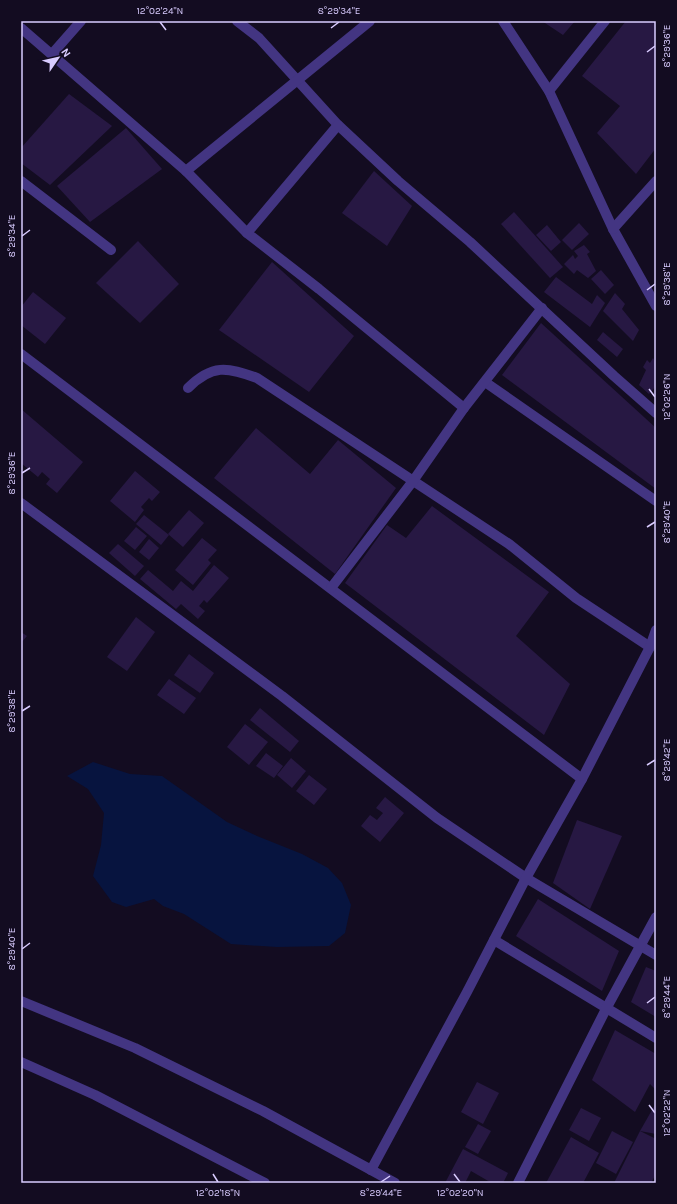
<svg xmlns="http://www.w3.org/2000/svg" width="677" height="1204" font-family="Karla,sans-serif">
<rect width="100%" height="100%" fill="#130c21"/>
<path fill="#07143f" d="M 93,762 L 130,774 L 162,776 L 227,822 L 257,836 L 302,854 L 328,868 L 342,883 L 351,905 L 345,933 L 329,946 L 277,947 L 231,944 L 184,914 L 163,906 L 154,899 L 126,907 L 112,902 L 93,876 L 101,845 L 104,813 L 88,789 L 67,776 Z"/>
<g fill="#271843">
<path d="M 542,21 L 575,21 L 563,35 Z"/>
<path d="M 626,21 L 656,21 L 656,148 L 636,174 L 597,133 L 620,106 L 582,76 Z"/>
<path d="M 69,94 L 112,126 L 50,185 L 21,163 L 21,148 Z"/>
<path d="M 126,128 L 162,169 L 90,222 L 57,186 Z"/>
<path d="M 374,171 L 412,206 L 387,246 L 342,213 Z"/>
<path d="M 514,212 L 563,267 L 550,278 L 501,224 Z"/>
<path d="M 579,223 L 589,234 L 572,250 L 562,240 Z"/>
<path d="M 547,225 L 561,242 L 551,251 L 536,235 Z"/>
<path d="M 138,241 L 179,284 L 140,323 L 96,283 Z"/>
<path d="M 584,245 L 590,252 L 587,254 L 596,271 L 588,278 L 577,270 L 574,274 L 564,264 L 573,255 L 575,259 L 578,256 L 574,251 Z"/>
<path d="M 272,262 L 354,336 L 309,392 L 219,330 Z"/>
<path d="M 601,270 L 614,285 L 605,294 L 591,279 Z"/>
<path d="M 556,277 L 592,304 L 597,295 L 605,303 L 590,327 L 544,292 Z"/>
<path d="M 33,292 L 66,318 L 45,344 L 21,325 L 21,307 Z"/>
<path d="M 615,293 L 625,304 L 622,309 L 639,330 L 633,341 L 603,311 Z"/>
<path d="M 541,323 L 656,428 L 656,489 L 502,375 Z"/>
<path d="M 603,332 L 623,349 L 617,357 L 597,340 Z"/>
<path d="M 653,358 L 656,363 L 656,386 L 649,394 L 639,385 L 646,370 L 643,367 L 647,360 L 650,363 Z"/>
<path d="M 21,409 L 83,462 L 57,493 L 46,484 L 50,479 L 42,472 L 38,477 L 21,463 Z"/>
<path d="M 256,428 L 310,474 L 338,440 L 396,488 L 335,574 L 214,478 Z"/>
<path d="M 135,471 L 160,492 L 152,501 L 149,498 L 141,507 L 144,510 L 135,522 L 110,501 Z"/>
<path d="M 432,506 L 549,592 L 516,636 L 570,684 L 544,735 L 345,583 L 387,525 L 406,538 Z"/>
<path d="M 189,510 L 204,523 L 183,547 L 168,534 Z"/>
<path d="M 144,515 L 169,535 L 161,545 L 136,524 Z"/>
<path d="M 136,527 L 147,536 L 135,550 L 124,541 Z"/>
<path d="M 202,538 L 217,550 L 208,560 L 211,563 L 193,585 L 175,570 Z"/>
<path d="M 149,539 L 159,548 L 149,560 L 139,552 Z"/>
<path d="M 118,544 L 144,566 L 135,576 L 109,553 Z"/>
<path d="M 214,565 L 229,578 L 207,603 L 204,600 L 199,606 L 205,611 L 198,619 L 181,604 L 176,609 L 140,579 L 148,570 L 173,591 L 181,581 L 193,591 Z"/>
<path d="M 136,617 L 155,632 L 127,671 L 107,657 Z"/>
<path d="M 21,632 L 27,636 L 21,643 Z"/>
<path d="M 189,654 L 214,673 L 200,693 L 174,675 Z"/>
<path d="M 169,679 L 196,698 L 184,714 L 157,695 Z"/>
<path d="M 260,708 L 299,741 L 290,752 L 250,720 Z"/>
<path d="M 245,724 L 268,742 L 249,765 L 227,747 Z"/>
<path d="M 266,753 L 283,766 L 274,778 L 256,766 Z"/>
<path d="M 291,758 L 306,771 L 292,788 L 277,775 Z"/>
<path d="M 309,775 L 327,789 L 314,805 L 296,791 Z"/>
<path d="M 385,797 L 404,813 L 380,842 L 361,826 L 370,815 L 377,820 L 383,813 L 376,808 Z"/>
<path d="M 577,820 L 622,836 L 590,909 L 553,883 Z"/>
<path d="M 538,899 L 619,951 L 602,991 L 516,936 Z"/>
<path d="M 646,967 L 656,971 L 656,1017 L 631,1002 Z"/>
<path d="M 615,1030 L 656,1054 L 656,1090 L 650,1084 L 635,1112 L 592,1080 Z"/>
<path d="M 477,1082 L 499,1093 L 483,1124 L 461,1112 Z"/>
<path d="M 656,1103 L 656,1134 L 640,1131 Z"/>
<path d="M 581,1108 L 601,1118 L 589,1141 L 569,1130 Z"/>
<path d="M 478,1124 L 491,1131 L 478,1154 L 465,1147 Z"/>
<path d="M 612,1131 L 633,1142 L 616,1174 L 596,1163 Z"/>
<path d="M 640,1131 L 656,1139 L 656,1174 L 651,1183 L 614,1183 Z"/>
<path d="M 571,1137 L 599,1153 L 583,1183 L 546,1183 Z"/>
<path d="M 463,1149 L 508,1173 L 503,1183 L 489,1183 L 490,1182 L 471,1171 L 465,1183 L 445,1183 Z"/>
</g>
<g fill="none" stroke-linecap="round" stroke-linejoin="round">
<path stroke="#433582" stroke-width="10" d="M 21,1062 L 95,1095 L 265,1183"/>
<g stroke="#433582" stroke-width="10">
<path d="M 237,21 L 259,38 L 338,125 L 398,181 L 470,242 L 614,376 L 656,413"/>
<path d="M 503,21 L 549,91 L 613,229 L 656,306"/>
<path d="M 21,28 L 186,171 L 247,233 L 319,289 L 464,408"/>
<path d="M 52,54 L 81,21"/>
<path d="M 549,91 L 605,21"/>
<path d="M 186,171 L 370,21"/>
<path d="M 21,181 L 111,250"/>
<path d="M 613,229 L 656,181"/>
<path d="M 247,233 L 338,125"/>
<path d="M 21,354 L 582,779"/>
<path d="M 485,382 L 656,501"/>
<path d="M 188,388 C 212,364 227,367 257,378 L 509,544 L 576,598 L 650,647"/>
<path d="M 21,503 L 282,696 L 437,818 L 526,878 L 656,955"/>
<path d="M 331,588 L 413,481 L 464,408 L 542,308"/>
<path d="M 494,940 L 656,1038"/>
<path d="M 21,1001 L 135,1048 L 263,1111 L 395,1183"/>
<path d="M 371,1170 L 467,992 L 526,878 L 582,779 L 650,647 L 656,630"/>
<path d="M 518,1183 L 607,1007 L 656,917"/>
</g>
</g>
<path fill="none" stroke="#d9ccff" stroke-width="1.5" d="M 160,22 L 166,30M 331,28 L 339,22M 647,52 L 655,46M 22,236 L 30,230M 647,290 L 655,284M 649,389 L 655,397M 22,473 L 30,468M 647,527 L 655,522M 22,711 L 30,706M 647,765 L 655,760M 22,949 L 30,943M 647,1003 L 655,997M 649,1105 L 655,1113M 213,1174 L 218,1182M 454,1174 L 460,1182M 381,1182 L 390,1176"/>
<rect width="677" height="1204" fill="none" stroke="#130c21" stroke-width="44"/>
<g transform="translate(58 58) rotate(56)" stroke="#130c21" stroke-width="3" paint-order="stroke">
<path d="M0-3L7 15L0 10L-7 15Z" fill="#d9ccff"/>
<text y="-6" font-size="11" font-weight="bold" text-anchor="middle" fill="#d9ccff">N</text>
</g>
<rect x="22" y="22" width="633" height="1160" fill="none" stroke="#d9ccff" stroke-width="1.5"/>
<g font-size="10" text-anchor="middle" fill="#d9ccff">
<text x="160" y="14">12°02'24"N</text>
<text x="339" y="14">8°29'34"E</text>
<text transform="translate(666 46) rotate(-90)" y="4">8°29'36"E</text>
<text transform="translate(11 236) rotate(-90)" y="4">8°29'34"E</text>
<text transform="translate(666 284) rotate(-90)" y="4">8°29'38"E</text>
<text transform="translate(666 397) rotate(-90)" y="4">12°02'26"N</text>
<text transform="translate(11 473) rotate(-90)" y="4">8°29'36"E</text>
<text transform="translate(666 522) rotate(-90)" y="4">8°29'40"E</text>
<text transform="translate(11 711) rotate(-90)" y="4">8°29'38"E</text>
<text transform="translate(666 760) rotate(-90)" y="4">8°29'42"E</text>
<text transform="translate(11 949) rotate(-90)" y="4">8°29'40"E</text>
<text transform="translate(666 997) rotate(-90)" y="4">8°29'44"E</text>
<text transform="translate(666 1113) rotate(-90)" y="4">12°02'22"N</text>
<text x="218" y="1196">12°02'18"N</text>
<text x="381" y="1196">8°29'44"E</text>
<text x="460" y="1196">12°02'20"N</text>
</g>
</svg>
